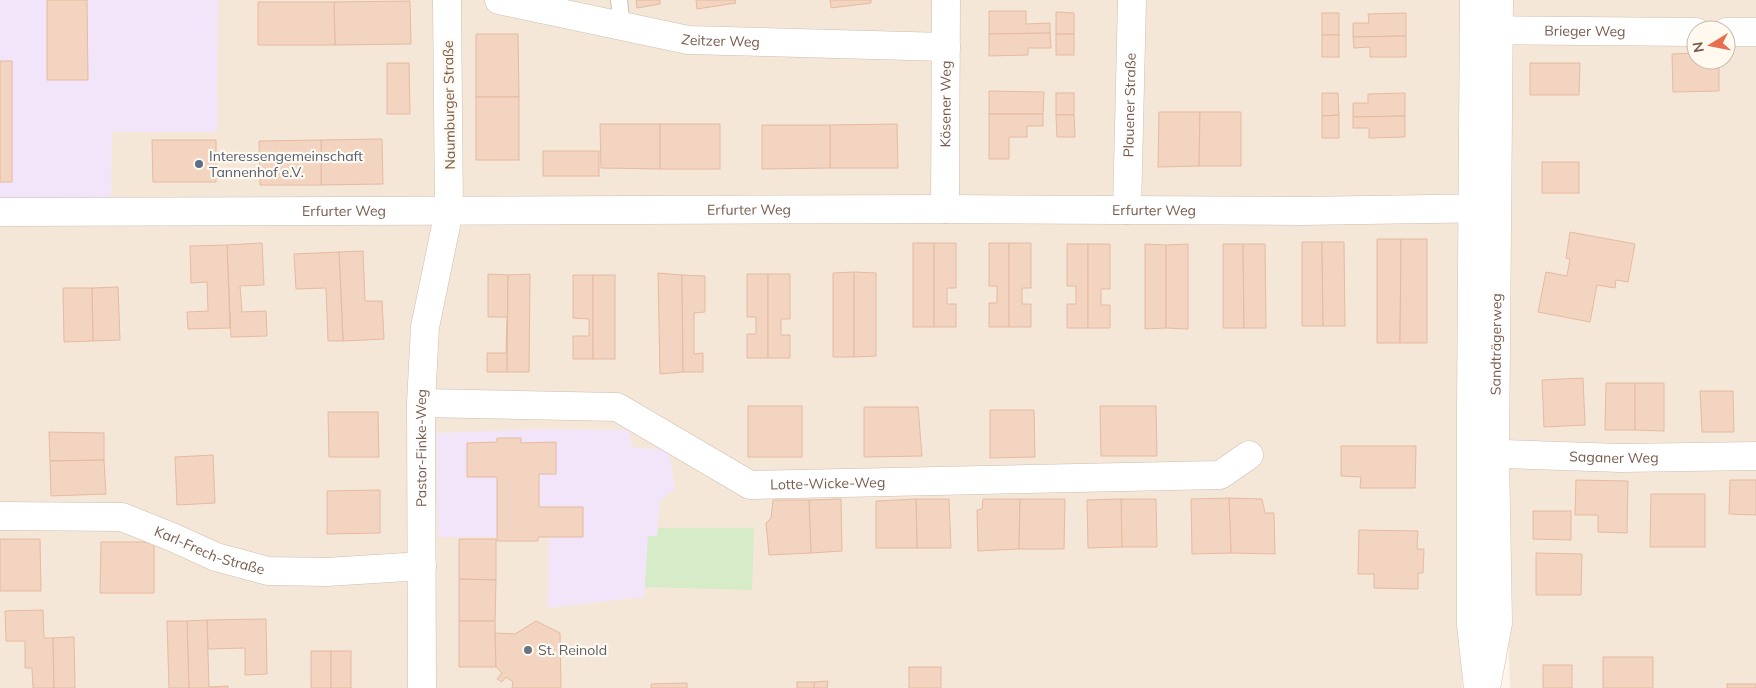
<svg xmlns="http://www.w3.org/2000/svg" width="1756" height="688" font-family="Mulish,sans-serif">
<rect width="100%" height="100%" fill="#fdf5e9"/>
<g fill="#f5e7d7" fill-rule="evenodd">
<path d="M 0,0 L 1469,0 L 1467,398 L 1462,688 L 0,688 Z"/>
<path d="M 1504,0 L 1756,0 L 1756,688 L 1510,688 L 1502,441 ZM 1696,30 L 1726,30 L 1726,60 L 1696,60 Z"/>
</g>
<g fill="#f2e5f9">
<path d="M 0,0 L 218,0 L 217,132 L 112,132 L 111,200 L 0,200 Z"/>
<path d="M 539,429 L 629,430 L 632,447 L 669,450 L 675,489 L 660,501 L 657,536 L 648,536 L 644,597 L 548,608 L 549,537 L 539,537 L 538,541 L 497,541 L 497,537 L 438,537 L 437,433 Z"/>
</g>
<path fill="#d6ebc7" d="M 658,528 L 754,528 L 752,590 L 645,587 L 648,536 L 657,536 Z"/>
<g fill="#f3d4c0" stroke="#e6baa0">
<path d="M 47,0 L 87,0 L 88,80 L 47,80 Z"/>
<path d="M 636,0 L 660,0 L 660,4 L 637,8 Z"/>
<path d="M 696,0 L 735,0 L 736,3 L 697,9 Z"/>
<path d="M 830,0 L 871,0 L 871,3 L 831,8 Z"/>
<path d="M 410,1 L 411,44 L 335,45 L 334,2 Z"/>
<path d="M 258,2 L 334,2 L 335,45 L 258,45 Z"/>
<path d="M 989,11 L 1026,11 L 1026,24 L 1050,23 L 1050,33 L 989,34 Z"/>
<path d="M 1056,12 L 1074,13 L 1074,34 L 1056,34 Z"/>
<rect x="1322" y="13" width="17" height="22"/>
<path d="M 1406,13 L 1406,36 L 1353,37 L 1353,23 L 1369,23 L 1368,14 Z"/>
<path d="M 1050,33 L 1051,48 L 1028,48 L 1028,55 L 989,56 L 989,34 Z"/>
<path d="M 476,34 L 518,34 L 519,97 L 476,97 Z"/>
<rect x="1056" y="34" width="18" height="21"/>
<rect x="1322" y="35" width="17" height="22"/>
<path d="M 1406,36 L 1406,57 L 1370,57 L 1370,47 L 1354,48 L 1353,37 Z"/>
<path d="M 1696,53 L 1696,60 L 1719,60 L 1719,91 L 1673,92 L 1672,54 Z"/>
<rect x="0" y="61" width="12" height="121"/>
<path d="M 387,63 L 409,63 L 410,114 L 387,114 Z"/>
<path d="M 1530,63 L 1580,63 L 1579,95 L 1530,95 Z"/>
<path d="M 989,91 L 1044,92 L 1043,114 L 989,114 Z"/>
<rect x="1056" y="93" width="18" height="22"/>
<path d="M 1322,93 L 1338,93 L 1339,115 L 1322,116 Z"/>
<path d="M 1405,93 L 1405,116 L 1353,117 L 1353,103 L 1368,103 L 1368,94 Z"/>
<rect x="476" y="97" width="43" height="63"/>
<path d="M 1159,112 L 1200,112 L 1199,166 L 1158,167 Z"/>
<path d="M 1200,112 L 1241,112 L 1241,166 L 1199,166 Z"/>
<path d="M 989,114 L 1043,114 L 1043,126 L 1027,126 L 1027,137 L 1009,137 L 1009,159 L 989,159 Z"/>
<path d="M 1056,115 L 1074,115 L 1075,137 L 1057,137 Z"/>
<path d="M 1339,115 L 1339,138 L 1322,138 L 1322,116 Z"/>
<path d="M 1405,116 L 1405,137 L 1369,138 L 1369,128 L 1353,128 L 1353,117 Z"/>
<path d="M 600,124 L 660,124 L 660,169 L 601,168 Z"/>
<rect x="660" y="124" width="60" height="45"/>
<path d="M 897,124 L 898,168 L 830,168 L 830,125 Z"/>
<path d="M 762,125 L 830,125 L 830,168 L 762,169 Z"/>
<path d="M 382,139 L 383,184 L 321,185 L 321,140 Z"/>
<path d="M 152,140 L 216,140 L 216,182 L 153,182 Z"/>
<path d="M 321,140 L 321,185 L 260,185 L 259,141 Z"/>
<rect x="543" y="151" width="56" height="25"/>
<rect x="1542" y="162" width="37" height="31"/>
<path d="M 1570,232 L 1635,244 L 1628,282 L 1616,280 L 1615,288 L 1597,285 L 1590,322 L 1538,312 L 1546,272 L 1567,276 L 1570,259 L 1566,258 Z"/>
<path d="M 1377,239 L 1401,239 L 1400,343 L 1377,343 Z"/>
<path d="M 1401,239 L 1427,239 L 1427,343 L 1400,343 Z"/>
<path d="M 1302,242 L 1322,242 L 1323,326 L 1302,326 Z"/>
<path d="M 1322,242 L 1344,242 L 1345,326 L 1323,326 Z"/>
<path d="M 262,243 L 264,285 L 240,286 L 242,312 L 266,311 L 267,336 L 231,337 L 227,245 Z"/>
<rect x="913" y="243" width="21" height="84"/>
<path d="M 934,243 L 956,243 L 956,288 L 947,288 L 947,304 L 956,304 L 956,327 L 934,327 Z"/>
<path d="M 989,243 L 1009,243 L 1009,327 L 989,327 L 989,303 L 997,303 L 997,286 L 989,286 Z"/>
<path d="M 1009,243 L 1031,243 L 1031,288 L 1022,288 L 1022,304 L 1031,304 L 1031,327 L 1009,327 Z"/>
<path d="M 1067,244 L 1088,244 L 1088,328 L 1067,328 L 1067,304 L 1076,304 L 1076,286 L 1067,286 Z"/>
<path d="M 1088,244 L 1110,244 L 1110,289 L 1101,289 L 1101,305 L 1110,305 L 1110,328 L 1088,328 Z"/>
<path d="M 1145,244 L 1166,245 L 1166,328 L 1145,329 Z"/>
<path d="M 1188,244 L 1188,329 L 1166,328 L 1166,245 Z"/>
<path d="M 1223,244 L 1243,244 L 1244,328 L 1223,328 Z"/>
<path d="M 1243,244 L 1265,244 L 1266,328 L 1244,328 Z"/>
<path d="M 227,245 L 230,328 L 188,329 L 187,312 L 208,311 L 207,282 L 191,283 L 190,246 Z"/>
<path d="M 363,251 L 365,301 L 382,301 L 384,339 L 343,341 L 339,252 Z"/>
<path d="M 339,252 L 343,341 L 328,341 L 326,288 L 296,289 L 294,254 Z"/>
<path d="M 854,272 L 854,357 L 833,357 L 833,273 Z"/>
<path d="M 854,272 L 876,273 L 876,356 L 854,357 Z"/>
<path d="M 658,273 L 682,275 L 683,372 L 660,374 Z"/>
<path d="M 488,274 L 508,275 L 507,372 L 487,372 L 487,353 L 506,353 L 507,317 L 488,317 Z"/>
<path d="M 530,274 L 529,372 L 507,372 L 508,275 Z"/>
<path d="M 747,274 L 768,274 L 768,358 L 747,358 L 747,334 L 756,334 L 756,317 L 747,317 Z"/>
<path d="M 768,274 L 790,274 L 790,319 L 781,319 L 781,335 L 790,335 L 790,358 L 768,358 Z"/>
<path d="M 573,275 L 593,275 L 593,359 L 573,359 L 573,336 L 589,336 L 589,319 L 573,318 Z"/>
<rect x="593" y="275" width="22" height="84"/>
<path d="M 682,275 L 705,276 L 705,312 L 694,313 L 694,354 L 703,353 L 703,372 L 683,372 Z"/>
<path d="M 118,287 L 120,340 L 93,341 L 92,288 Z"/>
<path d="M 63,288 L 92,288 L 93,341 L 64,342 Z"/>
<path d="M 1583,378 L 1585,425 L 1544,427 L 1542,380 Z"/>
<path d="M 1606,383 L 1635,383 L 1635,430 L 1605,430 Z"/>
<path d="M 1635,383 L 1664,383 L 1664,431 L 1635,430 Z"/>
<path d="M 1700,391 L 1733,391 L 1734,432 L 1702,432 Z"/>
<rect x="748" y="406" width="54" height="51"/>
<path d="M 1100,406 L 1156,406 L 1157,456 L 1101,456 Z"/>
<path d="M 864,407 L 918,407 L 922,456 L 864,457 Z"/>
<path d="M 990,410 L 1034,410 L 1035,457 L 990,458 Z"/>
<path d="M 328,412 L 378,412 L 379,457 L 329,457 Z"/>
<path d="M 49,432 L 104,433 L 104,460 L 50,461 Z"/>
<path d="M 497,438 L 521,438 L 521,443 L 556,442 L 556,474 L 539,474 L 539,507 L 583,507 L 583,537 L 538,537 L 538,541 L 497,541 L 497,477 L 467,477 L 467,443 L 497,442 Z"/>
<path d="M 1341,446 L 1416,446 L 1415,488 L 1360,488 L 1361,477 L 1341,476 Z"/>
<path d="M 213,455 L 215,503 L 177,505 L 175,457 Z"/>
<path d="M 104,460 L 106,494 L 51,496 L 50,461 Z"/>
<path d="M 1576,480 L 1628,481 L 1627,533 L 1598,532 L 1598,515 L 1575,515 Z"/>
<path d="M 1730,480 L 1756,480 L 1756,515 L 1729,514 Z"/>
<path d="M 380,490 L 380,533 L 327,534 L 327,491 Z"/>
<path d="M 1651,494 L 1705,494 L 1705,547 L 1650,547 Z"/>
<path d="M 1229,498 L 1262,499 L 1265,513 L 1274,513 L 1275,554 L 1231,553 Z"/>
<path d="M 1229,498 L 1231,553 L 1192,554 L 1191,499 Z"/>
<path d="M 841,499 L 842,551 L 811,553 L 809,500 Z"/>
<path d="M 916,499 L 949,499 L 951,548 L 917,548 Z"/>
<path d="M 916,499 L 917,548 L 876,548 L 876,501 Z"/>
<path d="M 983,499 L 1020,499 L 1019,549 L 978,551 L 977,510 L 982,509 Z"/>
<path d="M 1020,499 L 1065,499 L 1064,549 L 1019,549 Z"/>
<path d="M 1121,499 L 1156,499 L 1157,547 L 1122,547 Z"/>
<path d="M 1121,499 L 1122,547 L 1088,548 L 1087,500 Z"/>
<path d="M 773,500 L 809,500 L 811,553 L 769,555 L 766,523 L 771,518 Z"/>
<path d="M 1533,511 L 1571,511 L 1571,540 L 1533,539 Z"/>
<path d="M 1359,530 L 1418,531 L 1417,549 L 1424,549 L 1423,573 L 1418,573 L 1418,589 L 1374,588 L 1374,574 L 1358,574 Z"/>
<path d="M 0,539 L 40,539 L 41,591 L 0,591 Z"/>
<path d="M 459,539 L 496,539 L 496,580 L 459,579 Z"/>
<path d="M 101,542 L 154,542 L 154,593 L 100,593 Z"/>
<path d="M 1536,553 L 1582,554 L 1581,595 L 1536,595 Z"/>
<path d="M 459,579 L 496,580 L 495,621 L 459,621 Z"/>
<path d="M 43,610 L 44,638 L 53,638 L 54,688 L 33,688 L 32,668 L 25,668 L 25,641 L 6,641 L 5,611 Z"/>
<path d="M 266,619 L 267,674 L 245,675 L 245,648 L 208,649 L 207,620 Z"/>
<path d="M 207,620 L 209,687 L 228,686 L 228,688 L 189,688 L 187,621 Z"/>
<path d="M 167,621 L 187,621 L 189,688 L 169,688 Z"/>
<path d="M 459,621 L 495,621 L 496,667 L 459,667 Z"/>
<path d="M 536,621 L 560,633 L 561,688 L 512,688 L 513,682 L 506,677 L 502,682 L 497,679 L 502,673 L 496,667 L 495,633 L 515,634 Z"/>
<path d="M 74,637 L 75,688 L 54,688 L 53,638 Z"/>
<rect x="311" y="651" width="20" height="37"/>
<rect x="331" y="651" width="20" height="37"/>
<rect x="1603" y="657" width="50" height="31"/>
<rect x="1543" y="665" width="29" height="23"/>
<rect x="909" y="667" width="32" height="21"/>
<path d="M 828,681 L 827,688 L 814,688 L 814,682 Z"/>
<rect x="797" y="682" width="17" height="6"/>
<path d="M 687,683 L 687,688 L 651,688 L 651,684 Z"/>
<rect x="1727" y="684" width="29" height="4"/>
</g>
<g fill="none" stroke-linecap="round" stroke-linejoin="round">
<g stroke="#cfbdae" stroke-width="18">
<path id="lane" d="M 619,0 L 622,26"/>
</g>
<g stroke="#cfbdae" stroke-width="29">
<g id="street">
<path id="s1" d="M 499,0 L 688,40 L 946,47"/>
<path id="s2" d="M 1475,30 L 1696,32"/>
<path d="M 1726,32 L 1756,32"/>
<path id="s3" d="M 945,209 L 946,0"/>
<path id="s4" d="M 1127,210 L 1132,0"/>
<path id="s5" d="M 0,212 L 945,209 L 1301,211 L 1496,208"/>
<path id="s6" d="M 421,403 L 617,407 L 750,485 L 1220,475 L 1249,455"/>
<path id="s7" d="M 1473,453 L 1621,458 L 1756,456"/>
<path id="s8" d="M 0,516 L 122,517 L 172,537 L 216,557 L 268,571 L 327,572 L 422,566"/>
<path id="s9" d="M 422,688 L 421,403 L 425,327 L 449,211 L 447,0"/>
</g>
</g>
<g stroke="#d5bfae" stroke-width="29">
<g id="secondary">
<path d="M 1474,0 L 1471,410 L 1471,625 L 1478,688"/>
<path id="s10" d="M 1486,688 L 1498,623 L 1495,454 L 1499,0"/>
</g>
</g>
<use href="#lane" stroke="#fff" stroke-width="16"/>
<use href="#street" stroke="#fff" stroke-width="28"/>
<use href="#secondary" stroke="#fff" stroke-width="28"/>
</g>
<circle fill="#5c6f8a" stroke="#fff9f0" stroke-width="2" cx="199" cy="164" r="5"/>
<circle fill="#6b7280" stroke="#fff9f0" stroke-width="2" cx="528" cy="650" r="5"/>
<g text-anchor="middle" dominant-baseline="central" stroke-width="4.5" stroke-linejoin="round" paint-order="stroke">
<g font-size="14" fill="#785b4c" stroke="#fff9f0">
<text stroke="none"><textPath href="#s2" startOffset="110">Brieger Weg</textPath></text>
<text stroke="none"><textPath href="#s1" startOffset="226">Zeitzer Weg</textPath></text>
<text transform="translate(449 105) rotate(-91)">Naumburger Straße</text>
<text stroke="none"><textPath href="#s3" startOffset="105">Kösener Weg</textPath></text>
<text stroke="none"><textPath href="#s4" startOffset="105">Plauener Straße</textPath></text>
<text stroke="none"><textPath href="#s5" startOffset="749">Erfurter Weg</textPath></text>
<text stroke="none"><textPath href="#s5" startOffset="1154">Erfurter Weg</textPath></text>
<text stroke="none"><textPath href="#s5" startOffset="344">Erfurter Weg</textPath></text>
<text stroke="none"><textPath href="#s10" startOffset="345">Sandträgerweg</textPath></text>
<text stroke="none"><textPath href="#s9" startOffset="240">Pastor-Finke-Weg</textPath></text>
<text stroke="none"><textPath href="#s7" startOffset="141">Saganer Weg</textPath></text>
<text stroke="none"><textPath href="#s6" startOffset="428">Lotte-Wicke-Weg</textPath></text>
<text stroke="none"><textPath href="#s8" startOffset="216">Karl-Frech-Straße</textPath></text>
</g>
<g font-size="14" fill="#4e5e75" stroke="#fff9f0" text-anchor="start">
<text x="209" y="156">Interessengemeinschaft<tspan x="209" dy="16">Tannenhof e.V.</tspan></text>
</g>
<g font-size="14" fill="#5b616d" stroke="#fff9f0" text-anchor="start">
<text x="538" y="650">St. Reinold</text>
</g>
</g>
<g transform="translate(1711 45) rotate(260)"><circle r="24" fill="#fff9f0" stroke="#c9baae"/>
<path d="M0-4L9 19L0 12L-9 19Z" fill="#e76e4e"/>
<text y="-8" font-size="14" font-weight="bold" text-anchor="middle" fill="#785b4c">N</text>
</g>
</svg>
